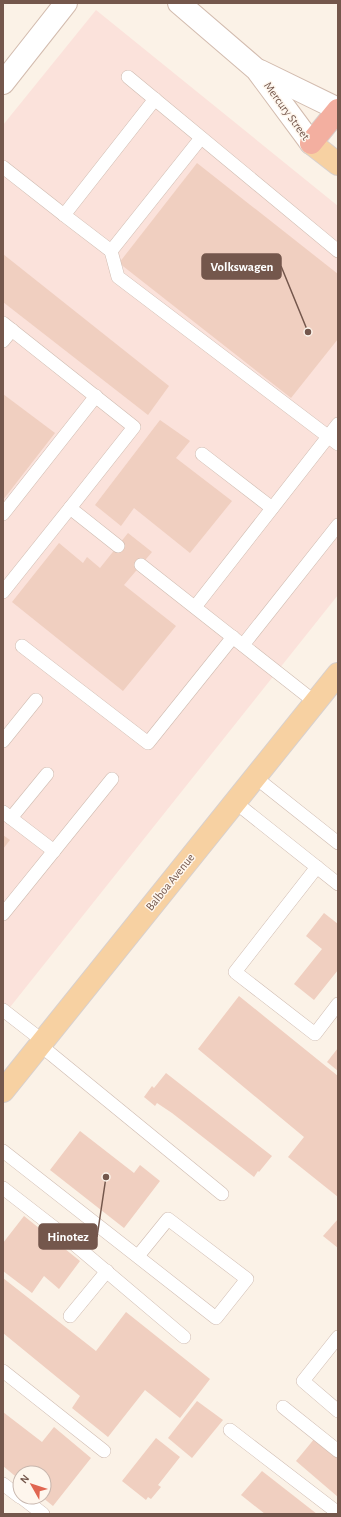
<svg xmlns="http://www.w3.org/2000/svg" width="341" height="1517" font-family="'Alegreya Sans',sans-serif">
<rect width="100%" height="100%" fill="#fbf2e7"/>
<path fill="#fbe2db" d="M 96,10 L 338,206 L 338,595 L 3,1016 L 3,125 Z"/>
<g fill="#f0cfc0">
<path d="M 197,163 L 338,274 L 338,339 L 291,398 L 119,263 Z"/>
<path d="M 3,254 L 169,386 L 148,415 L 3,302 Z"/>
<path d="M 3,394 L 55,433 L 3,500 Z"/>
<path d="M 160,420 L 190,441 L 176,458 L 232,501 L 190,553 L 134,508 L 121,526 L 95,505 Z"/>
<path d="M 128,533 L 152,552 L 124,585 L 176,626 L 123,691 L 12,602 L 59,543 L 83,563 L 87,557 L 100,568 Z"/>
<path d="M 3,835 L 10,840 L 3,849 Z"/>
<path d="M 324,913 L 338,924 L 338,970 L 314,1000 L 294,984 L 322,949 L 306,936 Z"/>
<path d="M 239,996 L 338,1076 L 338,1197 L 288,1157 L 304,1137 L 198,1049 Z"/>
<path d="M 338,1048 L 338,1071 L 327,1062 Z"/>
<path d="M 166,1073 L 272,1156 L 259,1172 L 258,1171 L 254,1177 L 172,1113 L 157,1103 L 155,1106 L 144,1097 L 152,1086 L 154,1088 Z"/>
<path d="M 80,1131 L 134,1173 L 140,1165 L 160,1181 L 124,1228 L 50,1170 Z"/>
<path d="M 24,1216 L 80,1261 L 59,1289 L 44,1276 L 32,1293 L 3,1271 L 3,1243 Z"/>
<path d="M 338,1219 L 338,1248 L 323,1236 Z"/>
<path d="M 3,1278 L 96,1351 L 126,1312 L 210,1379 L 180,1418 L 145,1390 L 108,1437 L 72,1408 L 80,1396 L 3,1333 Z"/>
<path d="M 197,1401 L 223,1420 L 192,1458 L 168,1438 Z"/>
<path d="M 3,1412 L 42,1442 L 54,1427 L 91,1458 L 53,1506 L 42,1497 L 44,1497 L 44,1473 L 20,1473 L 20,1480 L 3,1466 Z"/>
<path d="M 156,1438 L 180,1457 L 158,1485 L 161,1487 L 151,1499 L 148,1497 L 146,1500 L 122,1481 Z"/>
<path d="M 315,1438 L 338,1456 L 338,1497 L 296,1461 Z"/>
<path d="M 262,1471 L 317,1514 L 265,1514 L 241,1495 Z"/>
</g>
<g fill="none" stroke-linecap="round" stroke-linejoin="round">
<g stroke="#cfbbb0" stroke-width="14">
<g id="lane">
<path d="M 128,77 L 338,251"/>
<path d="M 3,167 L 64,215 L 155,99"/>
<path d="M 64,215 L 111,251 L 201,138"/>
<path d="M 111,251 L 118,277 L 338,444"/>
<path d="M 3,323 L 134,427 L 70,508 L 118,546"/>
<path d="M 3,341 L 12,330"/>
<path d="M 202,454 L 272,508"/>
<path d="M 3,514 L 96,396"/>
<path d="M 141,565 L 315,702"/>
<path d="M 3,592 L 70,508"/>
<path d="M 195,607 L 338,424"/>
<path d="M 243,645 L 338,525"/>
<path d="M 22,646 L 148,743 L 233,637"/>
<path d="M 3,741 L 36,700"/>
<path d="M 255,777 L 338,843"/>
<path d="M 235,802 L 338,884"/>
<path d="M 3,812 L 54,851"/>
<path d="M 11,818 L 47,774"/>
<path d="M 317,867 L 235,972 L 315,1034 L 338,1004"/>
<path d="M 3,914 L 112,779"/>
<path d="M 3,1010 L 43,1041"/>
<path d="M 40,1045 L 222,1194"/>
<path d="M 3,1151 L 216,1318 L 247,1279 L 168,1219 L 138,1256"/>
<path d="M 3,1188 L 61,1233 L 184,1337"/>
<path d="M 70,1316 L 107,1271"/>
<path d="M 338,1337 L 303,1381 L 338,1411"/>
<path d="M 3,1371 L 104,1451"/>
<path d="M 283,1407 L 338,1451"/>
<path d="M 230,1430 L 338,1513"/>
<path d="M 3,1484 L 20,1497"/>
<path d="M 21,1497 L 43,1514"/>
</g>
</g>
<g stroke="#d2bbae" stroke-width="24">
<g id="secondary">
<path d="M 179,3 L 257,70 L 311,143"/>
<path d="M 260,71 L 338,109"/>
<path d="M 3,83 L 66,3"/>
</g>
</g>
<g stroke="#d8d0cd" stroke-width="24">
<g id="primary">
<path d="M 311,143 L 338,164"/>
<path d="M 3,1091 L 338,674"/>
</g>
</g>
<g stroke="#d8d0cd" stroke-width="24">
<path id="highway" d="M 311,143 L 338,110"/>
</g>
<use href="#lane" stroke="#fff" stroke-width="13"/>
<use href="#secondary" stroke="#fff" stroke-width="22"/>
<use href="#primary" stroke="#f7d1a2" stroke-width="22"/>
<use href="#highway" stroke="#f3afa0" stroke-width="22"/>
</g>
<g text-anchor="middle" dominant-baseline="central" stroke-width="3" stroke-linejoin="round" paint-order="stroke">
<g font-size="12" fill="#74574c" stroke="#fef6ed">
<text transform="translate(287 111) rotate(54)">Mercury Street</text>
<text transform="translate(170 882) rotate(-51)">Balboa Avenue</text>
</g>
</g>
<path fill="none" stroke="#74574c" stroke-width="1.5" d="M308 332L281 266M106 1177L97 1237"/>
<g fill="#74574c" stroke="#fef6ed" stroke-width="1.5">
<circle cx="308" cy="332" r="4"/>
<circle cx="106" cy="1177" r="4"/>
</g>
<g fill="#74574c" stroke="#74574c" stroke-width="1.5">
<rect x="202" y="254" width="79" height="25" rx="4"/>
<rect x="39" y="1224" width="58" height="25" rx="4"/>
</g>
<g font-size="13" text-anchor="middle" font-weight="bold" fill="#fff">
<text x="242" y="271">Volkswagen</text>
<text x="68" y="1241">Hinotez</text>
</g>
<rect width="341" height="1517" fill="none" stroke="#74574c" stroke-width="8"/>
<g transform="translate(32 1485) rotate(309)"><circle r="19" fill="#fef6ed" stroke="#c7b6ad"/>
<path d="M0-3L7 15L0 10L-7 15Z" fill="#e06651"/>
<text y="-6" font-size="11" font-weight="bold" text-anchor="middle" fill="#74574c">N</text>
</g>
</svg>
